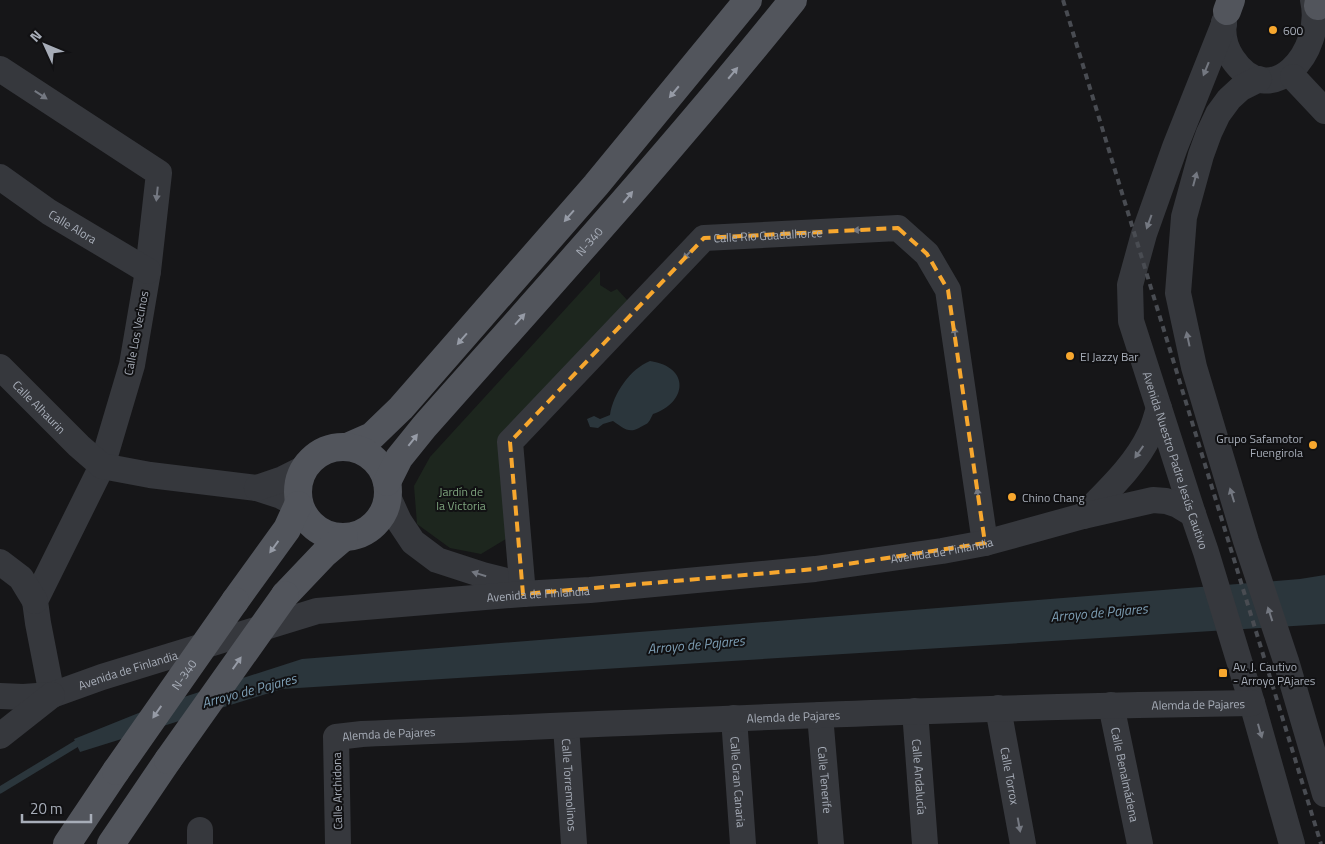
<svg xmlns="http://www.w3.org/2000/svg" width="1325" height="844" font-family="'Titillium Web',sans-serif">
<rect width="100%" height="100%" fill="#161618"/>
<path fill="#1d261e" d="M 600,271 L 600,285 L 611,292 L 617,289 L 628,301 L 503,436 L 511,536 L 481,554 L 450,548 L 417,524 L 414,486 L 430,457 Z"/>
<g fill="#2b363c">
<path d="M 650,361 C 691,367 687,403 653,414 C 647,426 649,422 639,428 C 628,434 622,427 613,421 L 603,424 L 598,428 L 590,427 L 587,419 L 594,416 L 600,419 L 610,415 C 613,394 630,369 650,361 Z"/>
<path d="M 1325,575 L 1325,624 L 282,689 L 80,752 L 74,739 L 156,706 L 302,659 L 1300,579 Z"/>
</g>
<g fill="none" stroke-linecap="round" stroke-linejoin="round">
<path stroke="#2b363c" stroke-width="7" d="M 0,790 L 76,744"/>
<g stroke="#36383d" stroke-width="26">
<path d="M 1224,22 C 1222,34 1225,47 1232,58 C 1270,115 1325,52 1313,0"/>
<path id="s1" d="M 1224,24 L 1175,147 L 1144,234 L 1130,285 L 1131,321 L 1193,514 L 1206,552 L 1252,703 L 1292,844"/>
<path d="M 0,69 L 159,173 L 148,271 L 132,365 L 102,466 L 35,601 L 38,623 L 52,695"/>
<path d="M 1293,77 L 1325,111"/>
<path d="M 1259,79 L 1241,88 L 1229,99 L 1218,114 L 1209,133 L 1201,155 L 1184,217 L 1178,293 L 1194,367 L 1246,541 L 1286,661 L 1325,794"/>
<path id="s2" d="M 0,177 L 49,212 L 148,271"/>
<path id="s3" d="M 0,367 L 79,446 L 102,466 L 150,475 L 257,488 L 281,496 L 298,505"/>
<path d="M 257,488 L 283,479 L 305,468"/>
<path d="M 389,499 L 399,521 L 413,542 L 437,560 L 483,575 L 503,580 L 523,594"/>
<path d="M 1083,516 C 1107,491 1135,466 1150,434 C 1154,426 1156,417 1159,408"/>
<path d="M 0,562 L 21,578 L 35,601"/>
<path id="s4" d="M 523,594 L 510,442 L 704,238 L 898,228 L 927,254 L 948,290 L 985,543"/>
<path id="s5" d="M 0,696 L 23,697 L 52,695 L 102,677 L 317,611 L 523,594 L 590,590 L 815,569 L 942,551 L 985,543 L 1083,516 L 1153,500 L 1166,501 L 1178,505 L 1193,514"/>
<path id="s6" d="M 1111,705 L 1140,844"/>
<path id="s7" d="M 998,708 L 1023,844"/>
<path id="s8" d="M 915,711 L 925,844"/>
<path id="s9" d="M 820,715 L 831,844"/>
<path id="s10" d="M 734,718 L 743,844"/>
<path id="s11" d="M 566,726 L 574,844"/>
<path d="M 0,736 L 52,695"/>
<path d="M 200,830 L 200,844"/>
<path id="s12" d="M 338,844 L 336,737 L 362,734 C 658,722 955,707 1252,703"/>
</g>
<g stroke="#52555c" stroke-width="28">
<path d="M 1318,6 L 1319,0"/>
<path d="M 1227,11 L 1231,0"/>
<path d="M 347,447 L 372,436 L 401,408 L 596,185 L 748,0"/>
<circle cx="343" cy="492" r="45"/>
<path id="s13" d="M 387,482 L 399,458 L 424,427 C 549,286 675,147 793,0"/>
<path d="M 285,595 L 324,554 L 344,537"/>
<path d="M 235,601 L 287,529 L 298,505"/>
<path d="M 67,844 L 116,771"/>
<path d="M 111,844 L 168,760"/>
</g>
<path stroke="#494c52" stroke-width="4" stroke-dasharray="6 5" stroke-linecap="butt" d="M 1063,0 L 1321,844"/>
<g stroke="#52555c" stroke-width="28">
<path d="M 168,760 L 285,595"/>
<path id="s14" d="M 116,771 L 235,601"/>
</g>
</g>
<defs><path id="oneway-solid" d="M-6-.8H1V-3.2L6.5 0L1 3.2V.8H-6Z" transform="scale(1.25)"/></defs>
<g fill="#747881">
<use href="#oneway-solid" transform="translate(1206 69) rotate(112)"/>
<use href="#oneway-solid" transform="translate(41 95) rotate(33)"/>
<use href="#oneway-solid" transform="translate(1195 179) rotate(-75)"/>
<use href="#oneway-solid" transform="translate(157 194) rotate(96)"/>
<use href="#oneway-solid" transform="translate(1149 222) rotate(110)"/>
<use href="#oneway-solid" transform="translate(860 230) rotate(177)"/>
<use href="#oneway-solid" transform="translate(688 254) rotate(133)"/>
<use href="#oneway-solid" transform="translate(955 334) rotate(-98)"/>
<use href="#oneway-solid" transform="translate(1188 339) rotate(-102)"/>
<use href="#oneway-solid" transform="translate(1139 452) rotate(125)"/>
<use href="#oneway-solid" transform="translate(978 495) rotate(-98)"/>
<use href="#oneway-solid" transform="translate(1232 495) rotate(-107)"/>
<use href="#oneway-solid" transform="translate(479 574) rotate(-163)"/>
<use href="#oneway-solid" transform="translate(1270 614) rotate(-108)"/>
<use href="#oneway-solid" transform="translate(1260 731) rotate(74)"/>
<use href="#oneway-solid" transform="translate(1019 825) rotate(80)"/>
</g>
<g fill="#969ba6">
<use href="#oneway-solid" transform="translate(733 73) rotate(-50)"/>
<use href="#oneway-solid" transform="translate(674 92) rotate(130)"/>
<use href="#oneway-solid" transform="translate(628 197) rotate(-50)"/>
<use href="#oneway-solid" transform="translate(569 216) rotate(131)"/>
<use href="#oneway-solid" transform="translate(520 319) rotate(-48)"/>
<use href="#oneway-solid" transform="translate(462 339) rotate(131)"/>
<use href="#oneway-solid" transform="translate(413 440) rotate(-52)"/>
<use href="#oneway-solid" transform="translate(274 547) rotate(126)"/>
<use href="#oneway-solid" transform="translate(237 663) rotate(-55)"/>
<use href="#oneway-solid" transform="translate(157 712) rotate(125)"/>
</g>
<path fill="none" stroke="#f7a72e" stroke-width="4" stroke-dasharray="10 6" stroke-linejoin="round" d="M 898,228 L 927,254 L 948,290 L 985,543 L 815,569 L 523,594 L 510,442 L 704,238 Z"/>
<g fill="#f7a72e" stroke="#111113" stroke-width="2">
<circle cx="1273" cy="30" r="5"/>
<circle cx="1070" cy="356" r="5"/>
<circle cx="1313" cy="445" r="5"/>
<circle cx="1012" cy="497" r="5"/>
<rect x="1218" y="668" width="10" height="10" rx="2.5"/>
</g>
<g text-anchor="middle" dominant-baseline="central" stroke-width="4" stroke-linejoin="round" paint-order="stroke">
<g font-size="12" fill="#a7adb8" stroke="#111113" text-anchor="start">
<text x="1283" y="30">600</text>
<text x="1080" y="356">El Jazzy Bar</text>
<text x="1303" y="438" text-anchor="end">Grupo Safamotor<tspan x="1303" dy="14">Fuengirola</tspan></text>
<text x="1022" y="497">Chino Chang</text>
<text x="1233" y="666">Av. J. Cautivo<tspan x="1233" dy="14">- Arroyo PAjares</tspan></text>
</g>
<g font-size="12" fill="#a7adb8" stroke="#111113">
<text stroke="none"><textPath href="#s2" startOffset="88">Calle Alora</textPath></text>
<text stroke="none"><textPath href="#s4" startOffset="498">Calle Rio Guadalhorce</textPath></text>
<text stroke="none"><textPath href="#s13" startOffset="315">N-340</textPath></text>
<text transform="translate(136 333) rotate(-79)">Calle Los Vecinos</text>
<text stroke="none"><textPath href="#s3" startOffset="56">Calle Alhaurin</textPath></text>
<text stroke="none"><textPath href="#s1" startOffset="460">Avenida Nuestro Padre Jesús Cautivo</textPath></text>
<text stroke="none"><textPath href="#s5" startOffset="958">Avenida de Finlandia</textPath></text>
<text stroke="none"><textPath href="#s5" startOffset="552">Avenida de Finlandia</textPath></text>
<text stroke="none"><textPath href="#s5" startOffset="132">Avenida de Finlandia</textPath></text>
<text stroke="none"><textPath href="#s14" startOffset="118">N-340</textPath></text>
<text stroke="none"><textPath href="#s12" startOffset="970">Alemda de Pajares</textPath></text>
<text stroke="none"><textPath href="#s12" startOffset="565">Alemda de Pajares</textPath></text>
<text stroke="none"><textPath href="#s12" startOffset="160">Alemda de Pajares</textPath></text>
<text stroke="none"><textPath href="#s6" startOffset="71">Calle Benalmádena</textPath></text>
<text stroke="none"><textPath href="#s7" startOffset="69">Calle Torrox</textPath></text>
<text stroke="none"><textPath href="#s8" startOffset="66">Calle Andalucía</textPath></text>
<text stroke="none"><textPath href="#s9" startOffset="65">Calle Tenerife</textPath></text>
<text stroke="none"><textPath href="#s10" startOffset="64">Calle Gran Canaria</textPath></text>
<text stroke="none"><textPath href="#s11" startOffset="59">Calle Torremolinos</textPath></text>
<text transform="translate(337 791) rotate(-91)">Calle Archidona</text>
</g>
<g font-size="12" fill="#7ea47e" stroke="#111113">
<text x="461" y="491">Jardín de<tspan x="461" dy="14">la Victoria</tspan></text>
</g>
<g font-size="14" font-style="italic" fill="#7d9eb4" stroke="#111113">
<text transform="translate(1099 612) rotate(-5)">Arroyo de Pajares</text>
<text transform="translate(696 644) rotate(-5)">Arroyo de Pajares</text>
<text transform="translate(249 690) rotate(-15)">Arroyo de Pajares</text>
</g>
</g>
<g transform="translate(45 45) rotate(314)" stroke="#111113" stroke-width="4" paint-order="stroke">
<path d="M0-4L9 19L0 12L-9 19Z" fill="#a7adb8"/>
<text y="-8" font-size="14" font-weight="bold" text-anchor="middle" fill="#a7adb8">N</text>
</g>
<path d="M22 814v8h69v-8" fill="none" stroke="#a7adb8" stroke-width="2.5"/>
<text x="30" y="814" font-size="15" fill="#a7adb8" stroke="#111113" stroke-width="4" paint-order="stroke">20 m</text>
</svg>
